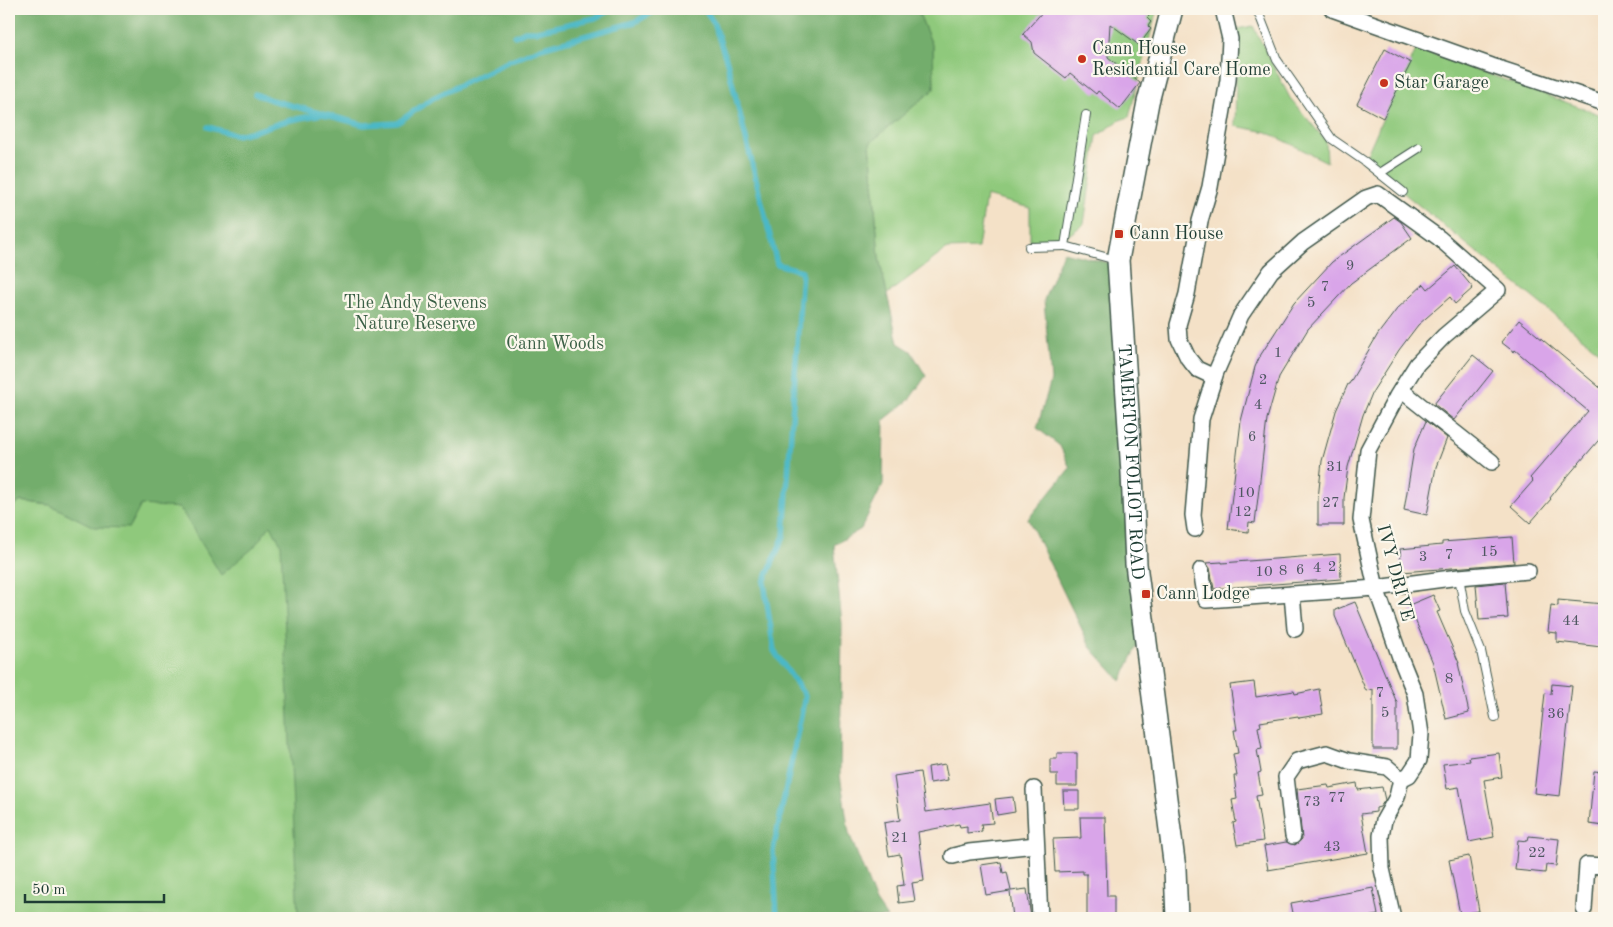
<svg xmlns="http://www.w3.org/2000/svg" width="1613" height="927" font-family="'Old Standard TT',serif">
<rect width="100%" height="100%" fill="#fbf7ec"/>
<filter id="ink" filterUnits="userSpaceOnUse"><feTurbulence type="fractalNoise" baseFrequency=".02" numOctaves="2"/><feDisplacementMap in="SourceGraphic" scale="10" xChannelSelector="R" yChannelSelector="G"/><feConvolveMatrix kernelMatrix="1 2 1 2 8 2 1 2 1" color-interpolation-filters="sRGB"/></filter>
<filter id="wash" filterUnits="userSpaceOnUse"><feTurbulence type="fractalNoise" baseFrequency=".0096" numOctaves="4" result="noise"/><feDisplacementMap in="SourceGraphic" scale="20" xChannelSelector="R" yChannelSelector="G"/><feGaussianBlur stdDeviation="1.12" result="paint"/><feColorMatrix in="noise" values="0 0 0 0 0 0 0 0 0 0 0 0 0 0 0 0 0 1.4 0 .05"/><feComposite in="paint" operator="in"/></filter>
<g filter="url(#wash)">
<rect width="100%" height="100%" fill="#f4e1c7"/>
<g fill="#8fc97c" stroke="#578358">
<path d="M 9,9 L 617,9 L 777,918 L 9,918 L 9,509 L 21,501 L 48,505 Z"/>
<path d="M 917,9 L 1157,9 L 1129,117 L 1120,120 L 1097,136 L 1084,224 L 1059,242 L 1030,241 L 1030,208 L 986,196 L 978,248 L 947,249 L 887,294 L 879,258 L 870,142 L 934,89 L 933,47 Z"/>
<path d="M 1253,26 L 1290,98 L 1326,141 L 1327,162 L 1267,132 L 1235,126 L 1237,29 Z"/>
<path d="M 1417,48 L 1604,116 L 1604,355 L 1364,161 L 1383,118 Z"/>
</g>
<g fill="#73ad6c" stroke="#497550">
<path d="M 9,9 L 917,9 L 933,47 L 934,89 L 870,143 L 879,258 L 898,343 L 911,351 L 926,376 L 909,400 L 884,420 L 883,484 L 861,529 L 834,545 L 842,624 L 840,775 L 849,833 L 876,902 L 887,918 L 298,918 L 281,545 L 271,525 L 253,548 L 221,575 L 180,508 L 141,505 L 129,528 L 94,527 L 50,505 L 21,501 L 9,509 Z"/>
<path d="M 1063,252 L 1114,264 L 1139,643 L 1121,681 L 1091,648 L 1028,519 L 1070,468 L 1060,446 L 1037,428 L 1051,380 L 1044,300 Z"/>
</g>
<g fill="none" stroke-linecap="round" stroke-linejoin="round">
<g stroke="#4bb8c6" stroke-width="5.5">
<path d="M 705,9 L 714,24 L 727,62 L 777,264 L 802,271 L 784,536 L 764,582 L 774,651 L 805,696 L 773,851 L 777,918"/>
<path d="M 515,36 L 525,31 L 537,31 L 595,18 L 612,9"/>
<path d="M 255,94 L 271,100 L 364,125 L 397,123 L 433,98 L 511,60 L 541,48 L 635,22 L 658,9"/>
<path d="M 208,127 L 236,135 L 255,131 L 286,121 L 322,114"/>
</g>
</g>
<g id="blocks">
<g fill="#d9a5e9">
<path d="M 1045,9 L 1156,9 L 1147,18 L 1151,22 L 1148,26 L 1151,29 L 1139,45 L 1110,24 L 1108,57 L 1140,83 L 1120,109 L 1098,91 L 1096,94 L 1070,73 L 1066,78 L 1034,53 L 1032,42 L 1023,34 Z"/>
<path d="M 1385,49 L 1411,63 L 1383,118 L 1357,104 Z"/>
<path d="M 1394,217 L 1401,222 L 1412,238 L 1351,283 L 1308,329 L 1279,377 L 1267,419 L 1255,523 L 1249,522 L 1248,532 L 1228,529 L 1241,421 L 1255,367 L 1260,356 L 1294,303 L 1332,262 Z"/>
<path d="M 1455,266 L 1473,288 L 1455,304 L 1450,297 L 1418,325 L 1399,350 L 1373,391 L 1363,415 L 1348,467 L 1344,498 L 1344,525 L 1318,525 L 1318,499 L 1322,461 L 1336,411 L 1348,384 L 1349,384 L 1378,334 L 1397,309 L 1424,284 L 1428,289 Z"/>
<path d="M 1519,320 L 1604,391 L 1604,434 L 1561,484 L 1550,498 L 1551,499 L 1530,523 L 1511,506 L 1533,481 L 1530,478 L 1588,411 L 1515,350 L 1514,352 L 1501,342 Z"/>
<path d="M 1473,355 L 1493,371 L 1454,420 L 1434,404 Z"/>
<path d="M 1426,421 L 1447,438 L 1436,467 L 1427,515 L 1404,510 L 1414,449 Z"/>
<path d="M 1512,537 L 1514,563 L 1402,572 L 1400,549 L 1442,545 L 1442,542 Z"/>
<path d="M 1340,554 L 1341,579 L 1223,588 L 1214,589 L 1210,568 L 1206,563 L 1222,562 L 1222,563 Z"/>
<path d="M 1505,582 L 1508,618 L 1479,620 L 1476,585 Z"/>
<path d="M 1433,595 L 1440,611 L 1437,612 L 1459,663 L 1458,663 L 1469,713 L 1446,719 L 1433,663 L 1409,605 Z"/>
<path d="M 1558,600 L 1604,604 L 1604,639 L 1602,647 L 1557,642 L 1557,633 L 1548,632 L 1551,605 L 1558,606 Z"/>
<path d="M 1355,602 L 1397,703 L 1397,749 L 1373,749 L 1373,689 L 1366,691 L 1335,616 L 1335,610 Z"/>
<path d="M 1254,682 L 1256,697 L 1294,691 L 1295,694 L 1319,689 L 1323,714 L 1299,718 L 1298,716 L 1260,722 L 1261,726 L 1258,727 L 1262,749 L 1257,750 L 1261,772 L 1258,773 L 1262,795 L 1256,796 L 1263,841 L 1237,845 L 1233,823 L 1236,822 L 1232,800 L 1237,799 L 1234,776 L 1237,776 L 1233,754 L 1238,753 L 1234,730 L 1237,730 L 1230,685 Z"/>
<path d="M 1552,684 L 1572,686 L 1560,796 L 1534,793 L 1545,693 L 1551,694 Z"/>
<path d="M 1057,753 L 1077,753 L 1077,786 L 1057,786 L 1057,774 L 1050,774 L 1050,759 L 1057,759 Z"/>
<path d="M 1499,753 L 1502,777 L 1484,780 L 1494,837 L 1469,842 L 1459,787 L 1447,789 L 1443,764 L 1470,761 L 1469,757 Z"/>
<path d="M 945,764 L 948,780 L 930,783 L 928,767 Z"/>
<path d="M 1594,771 L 1604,772 L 1604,826 L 1589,824 Z"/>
<path d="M 920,772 L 926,812 L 990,803 L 993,823 L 981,824 L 982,831 L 967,833 L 967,826 L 960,827 L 959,824 L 918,832 L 924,881 L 912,883 L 915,901 L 899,903 L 897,886 L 904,885 L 900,854 L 889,856 L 884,823 L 900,820 L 894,776 Z"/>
<path d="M 1357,783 L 1358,790 L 1382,787 L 1385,800 L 1380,807 L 1376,808 L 1376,812 L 1361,814 L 1368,853 L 1268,870 L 1264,846 L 1286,842 L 1295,845 L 1302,839 L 1297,789 L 1328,785 L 1329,788 Z"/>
<path d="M 1063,791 L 1079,791 L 1079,809 L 1064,809 Z"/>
<path d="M 1013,797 L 1015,812 L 997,815 L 995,799 Z"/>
<path d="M 1080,817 L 1105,817 L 1107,896 L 1114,896 L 1114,918 L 1087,918 L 1087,874 L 1083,874 L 1083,871 L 1055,872 L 1053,839 L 1081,838 Z"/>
<path d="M 1529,836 L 1559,839 L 1556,866 L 1546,865 L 1545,873 L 1515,870 L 1518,840 L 1528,841 Z"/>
<path d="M 1469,856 L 1479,911 L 1460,914 L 1449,860 Z"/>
<path d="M 1001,862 L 1003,873 L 1007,872 L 1011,891 L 1027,889 L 1031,918 L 1013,918 L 1010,891 L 986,895 L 981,865 Z"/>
<path d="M 1373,888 L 1378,915 L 1361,918 L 1294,918 L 1291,903 Z"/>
</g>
</g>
</g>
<g filter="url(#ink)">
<use href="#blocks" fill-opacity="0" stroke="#3f564a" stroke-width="1"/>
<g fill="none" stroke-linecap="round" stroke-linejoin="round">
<g stroke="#3f564a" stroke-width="10">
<g id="service">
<path d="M 1255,9 L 1259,14 L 1277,60 L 1332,139 L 1364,161 L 1403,192"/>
<path d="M 1086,115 L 1065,246 L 1116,260"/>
<path d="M 1380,173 L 1419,148"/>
<path d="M 1029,247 L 1065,246"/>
<path d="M 1459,577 L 1465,611 L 1481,651 L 1495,717"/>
</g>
</g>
<g stroke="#3f564a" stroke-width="18">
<g id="minor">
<path d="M 1332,9 L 1492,66 L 1604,103"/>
<path d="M 1214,377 L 1197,369 L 1188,358 L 1179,339 L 1178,325 L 1187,294 L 1200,221 L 1210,187 L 1228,80 L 1230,39 L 1223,9"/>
<path d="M 1401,390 L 1492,462"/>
<path d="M 1195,529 L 1193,515 L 1201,419 L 1216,372 L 1241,315 L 1271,271 L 1303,242 L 1366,198 L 1378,194 L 1439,238 L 1498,290 L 1444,336 L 1417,364 L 1397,396 L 1368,450 L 1361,520 L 1376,588 L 1400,657 L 1415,694 L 1421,734 L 1419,760 L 1409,775 L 1401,779 L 1397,797 L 1384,820 L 1381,836 L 1382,869 L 1393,918"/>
<path d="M 1201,570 L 1206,600 L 1376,588 L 1459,577 L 1528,571"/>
<path d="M 1292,594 L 1295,629"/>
<path d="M 1034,789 L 1040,918"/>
<path d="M 1293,836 L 1286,777 L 1297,761 L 1327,753 L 1349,761 L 1387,767 L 1401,779"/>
<path d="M 953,856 L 969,852 L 1036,845"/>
<path d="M 1584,909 L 1587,865 L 1604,866"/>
</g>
</g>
<g stroke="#3f564a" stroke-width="24">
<g id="secondary">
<path id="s1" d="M 1172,9 L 1148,102 L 1118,260 L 1132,473 L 1136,564 L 1175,869 L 1177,918"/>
</g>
</g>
<use href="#service" stroke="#fff" stroke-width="8"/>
<use href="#minor" stroke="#fff" stroke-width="15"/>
<use href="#secondary" stroke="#fff" stroke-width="21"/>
</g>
</g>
<g fill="#c8321e" stroke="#fbf7ec" stroke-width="2">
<circle cx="1082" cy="59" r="5"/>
<circle cx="1384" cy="83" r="5"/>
<rect x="1114" y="229" width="10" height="10" rx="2.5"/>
<rect x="1141" y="589" width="10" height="10" rx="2.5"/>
</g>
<g text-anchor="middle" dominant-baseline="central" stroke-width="4.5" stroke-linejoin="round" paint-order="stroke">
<g font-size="15" fill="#4e5761">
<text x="1350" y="266">9</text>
<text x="1325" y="287">7</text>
<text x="1311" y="303">5</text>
<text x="1278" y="353">1</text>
<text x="1263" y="380">2</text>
<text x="1258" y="405">4</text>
<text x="1252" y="437">6</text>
<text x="1335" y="467">31</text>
<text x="1246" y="493">10</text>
<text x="1331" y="503">27</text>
<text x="1243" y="512">12</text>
<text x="1489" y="552">15</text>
<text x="1449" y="555">7</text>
<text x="1423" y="557">3</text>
<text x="1332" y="567">2</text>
<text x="1317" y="568">4</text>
<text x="1300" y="570">6</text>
<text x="1283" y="571">8</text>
<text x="1264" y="572">10</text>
<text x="1571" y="621">44</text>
<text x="1449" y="679">8</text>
<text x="1380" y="693">7</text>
<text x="1385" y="713">5</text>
<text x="1556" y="714">36</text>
<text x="1337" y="798">77</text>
<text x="1312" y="802">73</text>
<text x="900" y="838">21</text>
<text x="1332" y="847">43</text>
<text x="1537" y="853">22</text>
</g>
<g font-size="18" fill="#1f3d34" stroke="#fbf7ec" text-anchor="start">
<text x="1092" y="49">Cann House<tspan x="1092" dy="21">Residential Care Home</tspan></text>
<text x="1394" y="83">Star Garage</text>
<text x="1129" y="234">Cann House</text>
<text x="1156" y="594">Cann Lodge</text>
</g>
<g font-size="18" fill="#3b6046" stroke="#fbf7ec">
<text x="415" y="303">The Andy Stevens<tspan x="415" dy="21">Nature Reserve</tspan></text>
<text x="555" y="344">Cann Woods</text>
</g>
<g font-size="18" fill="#1f3d34" stroke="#fbf7ec">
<text stroke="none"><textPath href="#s1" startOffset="459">TAMERTON FOLIOT ROAD</textPath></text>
<text transform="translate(1395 573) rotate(75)">IVY DRIVE</text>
</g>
</g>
<rect width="1613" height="927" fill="none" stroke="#fbf7ec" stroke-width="30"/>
<path d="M25 894v8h139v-8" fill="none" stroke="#1f3d34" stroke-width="2.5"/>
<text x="32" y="894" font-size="15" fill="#1f3d34" stroke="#fbf7ec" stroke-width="4" paint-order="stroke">50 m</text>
</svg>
